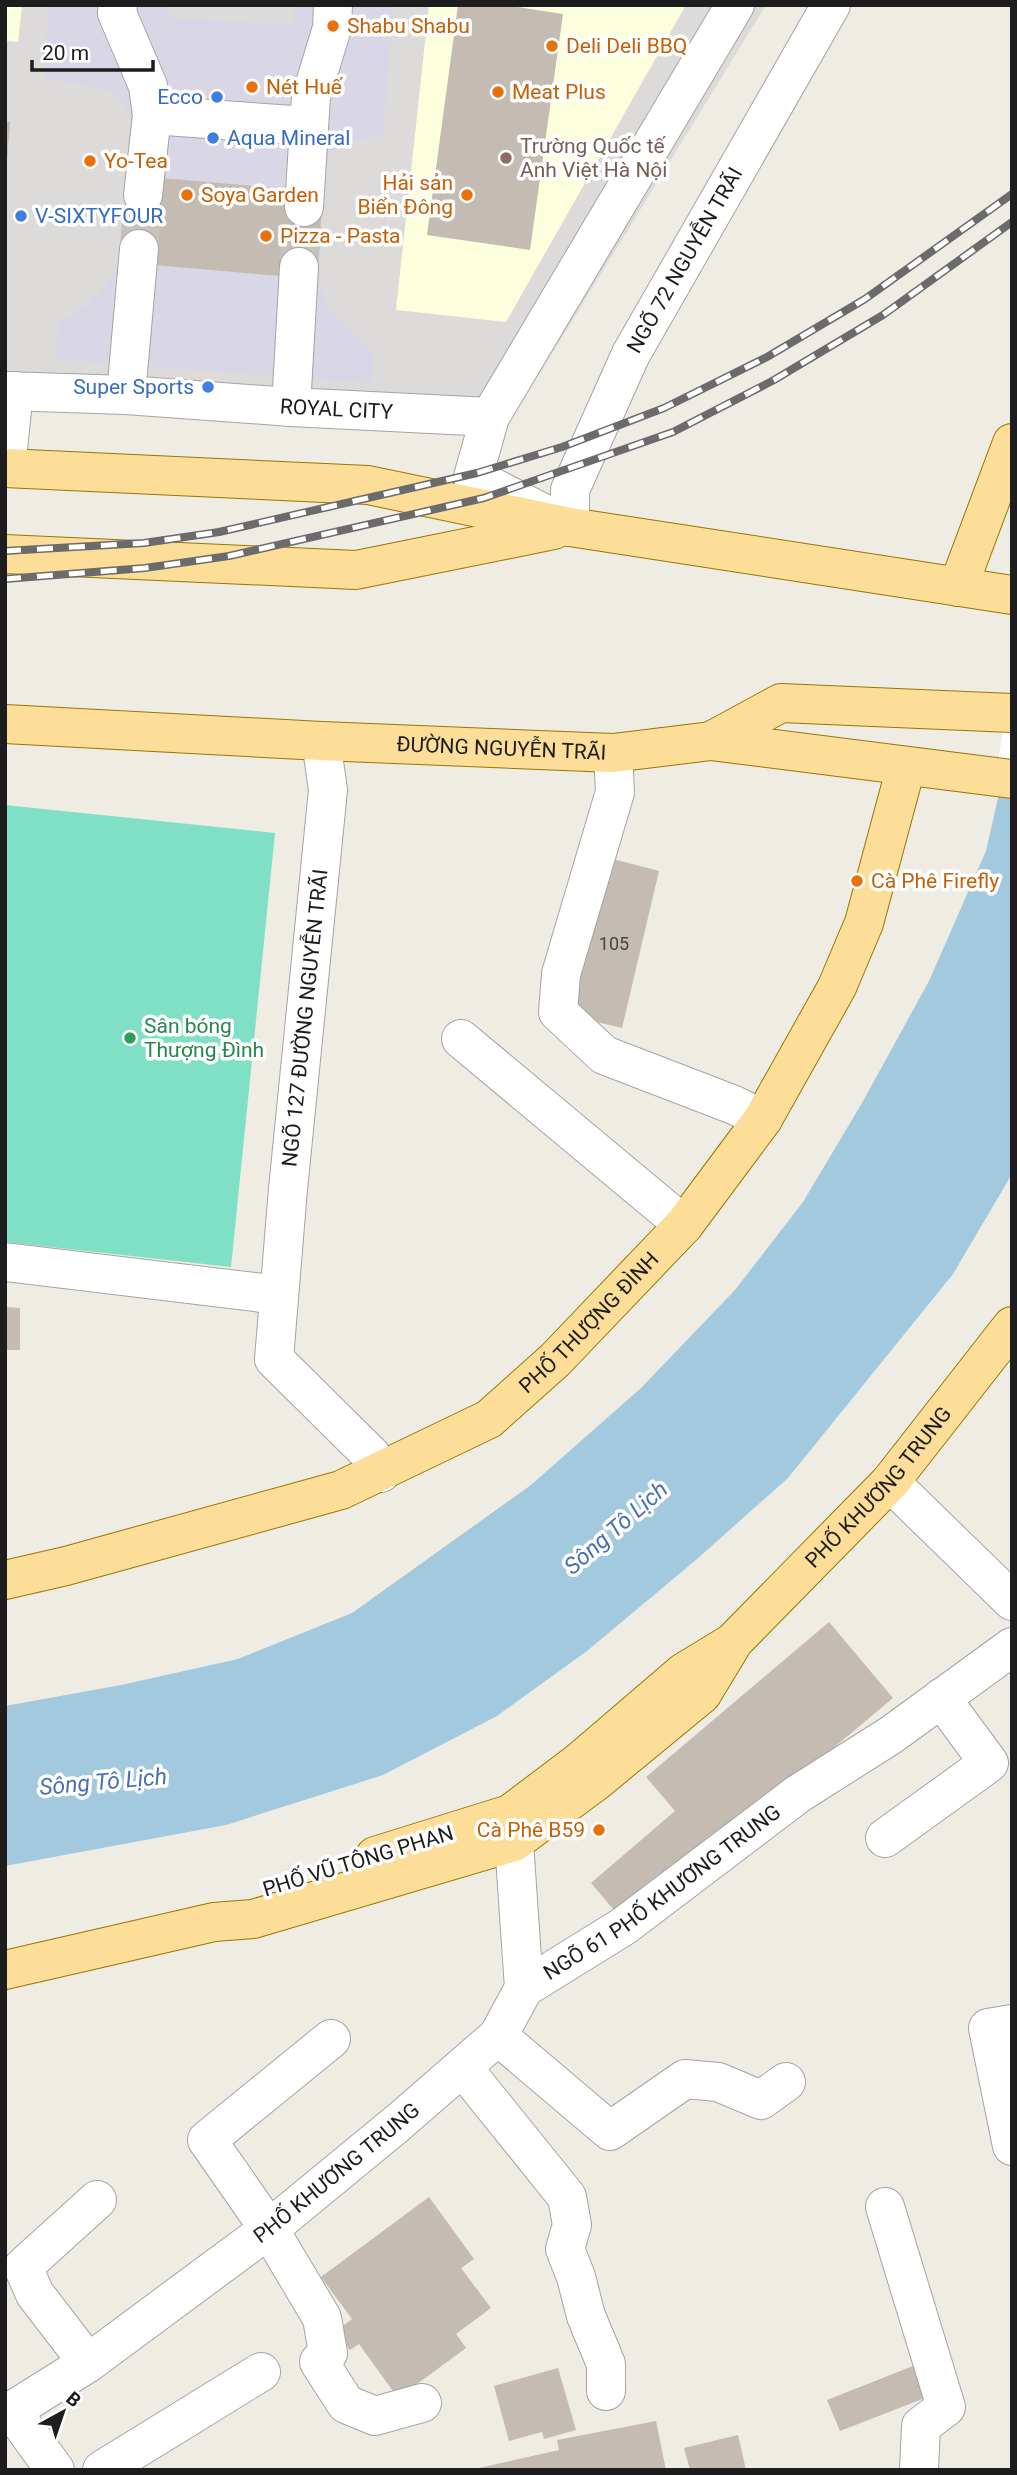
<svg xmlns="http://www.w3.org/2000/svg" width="1017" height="2475" font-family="Roboto,sans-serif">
<rect width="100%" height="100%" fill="#efece3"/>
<path fill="#dcdbda" d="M 5,5 L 766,5 L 507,427 L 5,395 Z"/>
<g fill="#fbffdc">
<path d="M 5,5 L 22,5 L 18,42 L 5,41 Z"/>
<path d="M 429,5 L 686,5 L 506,322 L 396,310 Z"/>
</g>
<path fill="#7fe0c6" d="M 5,805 L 275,833 L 231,1267 L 5,1242 Z"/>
<g fill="#d9d7e5">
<path d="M 48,5 L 169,5 L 169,18 L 292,24 L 294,5 L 394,5 L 383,135 L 344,144 L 328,158 L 323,169 L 322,208 L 163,178 L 134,133 L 129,114 L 123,103 L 112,93 L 85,85 L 44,79 Z"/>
<path d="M 121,260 L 155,265 L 280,276 L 317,268 L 327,306 L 373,352 L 372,383 L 57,360 L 58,323 L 88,304 L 106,285 Z"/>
</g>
<path fill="#a2c9de" d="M 1012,736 L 1012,1174 L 953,1274 L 788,1478 L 697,1559 L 587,1651 L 497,1716 L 383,1775 L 226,1825 L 5,1866 L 5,1706 L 121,1685 L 238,1659 L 352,1613 L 531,1485 L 641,1388 L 735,1290 L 803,1202 L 862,1103 L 929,981 L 986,851 Z"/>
<path fill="#fff" d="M 1012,680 L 1012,779 L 995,778 Z"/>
<g fill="#c4bbb2">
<path d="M 458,5 L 504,5 L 563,14 L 530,250 L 427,235 Z"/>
<path d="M 5,121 L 10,122 L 7,161 L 5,161 Z"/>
<path d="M 162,178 L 287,189 L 322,208 L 317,268 L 280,276 L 155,265 L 124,247 L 128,194 Z"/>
<path d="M 605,857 L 659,871 L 622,1028 L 568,1015 Z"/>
<path d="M 5,1307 L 20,1308 L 20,1350 L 5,1350 Z"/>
<path d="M 829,1622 L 893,1698 L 625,1923 L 591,1883 L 675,1811 L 646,1777 Z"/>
<path d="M 429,2197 L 474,2259 L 461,2268 L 491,2308 L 456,2334 L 466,2348 L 398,2398 L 359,2344 L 350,2350 L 336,2331 L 352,2319 L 321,2277 Z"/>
<path d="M 918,2364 L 930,2396 L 840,2431 L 827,2400 Z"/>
<path d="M 558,2368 L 576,2430 L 544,2439 L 542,2432 L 509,2441 L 494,2386 Z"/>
<path d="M 656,2421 L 666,2470 L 470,2470 L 559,2450 L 557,2440 Z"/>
<path d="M 738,2435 L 746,2470 L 690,2470 L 684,2448 Z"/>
</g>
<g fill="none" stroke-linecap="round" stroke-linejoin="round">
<g stroke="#c5c3bb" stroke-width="38" stroke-dasharray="38 19" stroke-linecap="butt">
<path d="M 139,249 L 143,195"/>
<path d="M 299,267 L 304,207"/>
</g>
<g stroke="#a4a4a4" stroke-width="40">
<g id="minor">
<path d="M 118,5 L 117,13 L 148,86 L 152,115 L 143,195"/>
<path id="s1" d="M 735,5 L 490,417 L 473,477 L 570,527 L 570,490 L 631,354 L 831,5"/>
<path d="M 152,115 L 308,126"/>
<path d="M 304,207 L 311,97 L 332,28 L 333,5"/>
<path id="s2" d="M 5,391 L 126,395 L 291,407 L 490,417"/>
<path d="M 126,395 L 139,249"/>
<path d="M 291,407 L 299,267"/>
<path d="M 6,468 L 14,391"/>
<path d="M 321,741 L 328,790 L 288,1189 L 274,1359 L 371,1455 L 381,1473"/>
<path d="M 613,753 L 615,792 L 561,974 L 558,1012 L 604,1055 L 734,1105 L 763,1119"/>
<path d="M 461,1039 L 684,1225"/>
<path d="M 5,1262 L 279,1295"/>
<path d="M 890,1482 L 1012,1601"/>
<path d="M 885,1838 L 989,1763 L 941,1698"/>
<path id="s3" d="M 524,1988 L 624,1926 L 798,1794 L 891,1735 L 1012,1647"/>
<path d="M 1012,2024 L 988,2028 L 1012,2146"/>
<path d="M 498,2036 L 610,2131 L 685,2079 L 718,2082 L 761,2100 L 786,2082"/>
<path d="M 331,2039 L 207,2140 L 269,2229 L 322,2318 L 328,2353 L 319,2362 L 346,2404 L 375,2416 L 422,2403"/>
<path d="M 463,2068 L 567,2197 L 572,2225 L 565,2249 L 576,2277 L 586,2316 L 606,2364 L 606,2391"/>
<path d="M 885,2207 L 946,2407 L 921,2426 L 919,2470"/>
<path d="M 88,2363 L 35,2294 L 23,2267 L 97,2200"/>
<path d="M 12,2411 L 55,2470"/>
<path id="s4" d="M 5,2415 L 88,2363 L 269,2229 L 399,2122 L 498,2036 L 524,1988 L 514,1842 L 510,1814"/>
<path d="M 102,2470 L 261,2372"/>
</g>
</g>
<g stroke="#977700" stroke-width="40">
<g id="major">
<path d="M 5,468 L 368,485 L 570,527 L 1012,595"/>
<path d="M 5,554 L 356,570 L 554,530"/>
<path d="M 958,587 L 1012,443"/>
<path id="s5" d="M 5,724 L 321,741 L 613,753 L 711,741 L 1012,779"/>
<path d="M 711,741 L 781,703 L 1012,713"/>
<path id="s6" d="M 5,1580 L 66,1566 L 341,1490 L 489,1419 L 555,1360 L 684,1225 L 763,1119 L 837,987 L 864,923 L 906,767"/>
<path d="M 375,1856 L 510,1814 L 579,1762 L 684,1672 L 730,1644"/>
<path id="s7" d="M 5,1970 L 214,1922 L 253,1919 L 514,1842 L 594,1783 L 702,1694 L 734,1641 L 890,1482 L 1012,1326"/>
</g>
</g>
<use href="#minor" stroke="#fff" stroke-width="38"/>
<use href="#major" stroke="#fdde99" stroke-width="38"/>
<g stroke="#6b6b6b" stroke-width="8">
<g id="rail">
<path d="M 5,551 L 144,543 L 219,532 L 477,473 L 562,447 L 664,408 L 767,357 L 865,299 L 1012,194"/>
<path d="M 5,579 L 145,568 L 229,556 L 484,498 L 673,432 L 774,380 L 883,315 L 1012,222"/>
</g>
</g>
<use href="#rail" stroke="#fff" stroke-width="5" stroke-dasharray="16" stroke-linecap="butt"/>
</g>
<g fill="#e8710a" stroke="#fff" stroke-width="2.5">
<circle cx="333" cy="26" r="7"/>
<circle cx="552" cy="46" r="7"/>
<circle cx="252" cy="87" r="7"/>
<circle cx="498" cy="92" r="7"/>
<circle cx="90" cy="161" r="7"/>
<circle cx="187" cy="195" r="7"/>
<circle cx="467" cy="195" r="7"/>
<circle cx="266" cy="236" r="7"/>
<circle cx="857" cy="881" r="7"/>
<circle cx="599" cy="1830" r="7"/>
</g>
<g fill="#3f7fe0" stroke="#fff" stroke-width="2.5">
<circle cx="217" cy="97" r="7"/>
<circle cx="213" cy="138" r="7"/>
<circle cx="21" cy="216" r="7"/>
<circle cx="208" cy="387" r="7"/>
</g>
<circle fill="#8d6e63" stroke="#fff" stroke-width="2.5" cx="506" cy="158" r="7"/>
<circle fill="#2e9e5b" stroke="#fff" stroke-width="2.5" cx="130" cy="1038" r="7"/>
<g text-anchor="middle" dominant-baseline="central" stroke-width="7" stroke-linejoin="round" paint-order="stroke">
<g font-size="18" fill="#474442">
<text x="614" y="943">105</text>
</g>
<g font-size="21" fill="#c56008" stroke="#fff" text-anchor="start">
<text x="347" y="26">Shabu Shabu</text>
<text x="566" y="46">Deli Deli BBQ</text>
<text x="266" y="87">Nét Huế</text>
<text x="512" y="92">Meat Plus</text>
<text x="104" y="161">Yo-Tea</text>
<text x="453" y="183" text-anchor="end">Hải sản<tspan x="453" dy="24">Biển Đông</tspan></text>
<text x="201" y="195">Soya Garden</text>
<text x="280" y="236">Pizza - Pasta</text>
<text x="871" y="881">Cà Phê Firefly</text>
<text x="585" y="1830" text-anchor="end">Cà Phê B59</text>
</g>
<g font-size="21" fill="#366cbe" stroke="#fff" text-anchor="end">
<text x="203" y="97">Ecco</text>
<text x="227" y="138" text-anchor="start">Aqua Mineral</text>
<text x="35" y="216" text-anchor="start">V-SIXTYFOUR</text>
<text x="194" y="387">Super Sports</text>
</g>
<g font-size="21" fill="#785e54" stroke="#fff" text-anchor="start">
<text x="520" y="146">Trường Quốc tế<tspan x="520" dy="24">Anh Việt Hà Nội</tspan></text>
</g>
<g font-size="21" fill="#1d1d1d" stroke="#fff">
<text stroke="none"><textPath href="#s1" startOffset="945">NGÕ 72 NGUYỄN TRÃI</textPath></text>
<text stroke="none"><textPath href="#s2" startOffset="332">ROYAL CITY</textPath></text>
<text stroke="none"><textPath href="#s5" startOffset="497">ĐƯỜNG NGUYỄN TRÃI</textPath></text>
<text transform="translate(305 1018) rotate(-84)">NGÕ 127 ĐƯỜNG NGUYỄN TRÃI</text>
<text stroke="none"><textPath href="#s6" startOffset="651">PHỐ THƯỢNG ĐÌNH</textPath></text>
<text stroke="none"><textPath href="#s7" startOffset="1038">PHỐ KHƯƠNG TRUNG</textPath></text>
<text transform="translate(358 1861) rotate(-17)">PHỐ VŨ TÔNG PHAN</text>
<text stroke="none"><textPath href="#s3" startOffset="168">NGÕ 61 PHỐ KHƯƠNG TRUNG</textPath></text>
<text stroke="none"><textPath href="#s4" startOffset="411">PHỐ KHƯƠNG TRUNG</textPath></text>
</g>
<g font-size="21" fill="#27864d" stroke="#fff" text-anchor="start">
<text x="144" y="1026">Sân bóng<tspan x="144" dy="24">Thượng Đình</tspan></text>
</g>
<g font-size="23" font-style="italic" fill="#486faf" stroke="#fff">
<text transform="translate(616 1528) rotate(-41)">Sông Tô Lịch</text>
<text transform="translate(103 1782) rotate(-5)">Sông Tô Lịch</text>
</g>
</g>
<rect width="1017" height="2475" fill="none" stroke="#1d1d1d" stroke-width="14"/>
<g transform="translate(63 2412) rotate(40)" stroke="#ffffff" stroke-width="5" paint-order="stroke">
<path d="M0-5L12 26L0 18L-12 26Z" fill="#1d1d1d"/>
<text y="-10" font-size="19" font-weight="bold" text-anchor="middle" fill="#1d1d1d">B</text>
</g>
<path d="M32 60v10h121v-10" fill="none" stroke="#1d1d1d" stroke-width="3.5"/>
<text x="42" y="60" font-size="21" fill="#1d1d1d" stroke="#ffffff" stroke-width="5" paint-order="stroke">20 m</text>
</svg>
